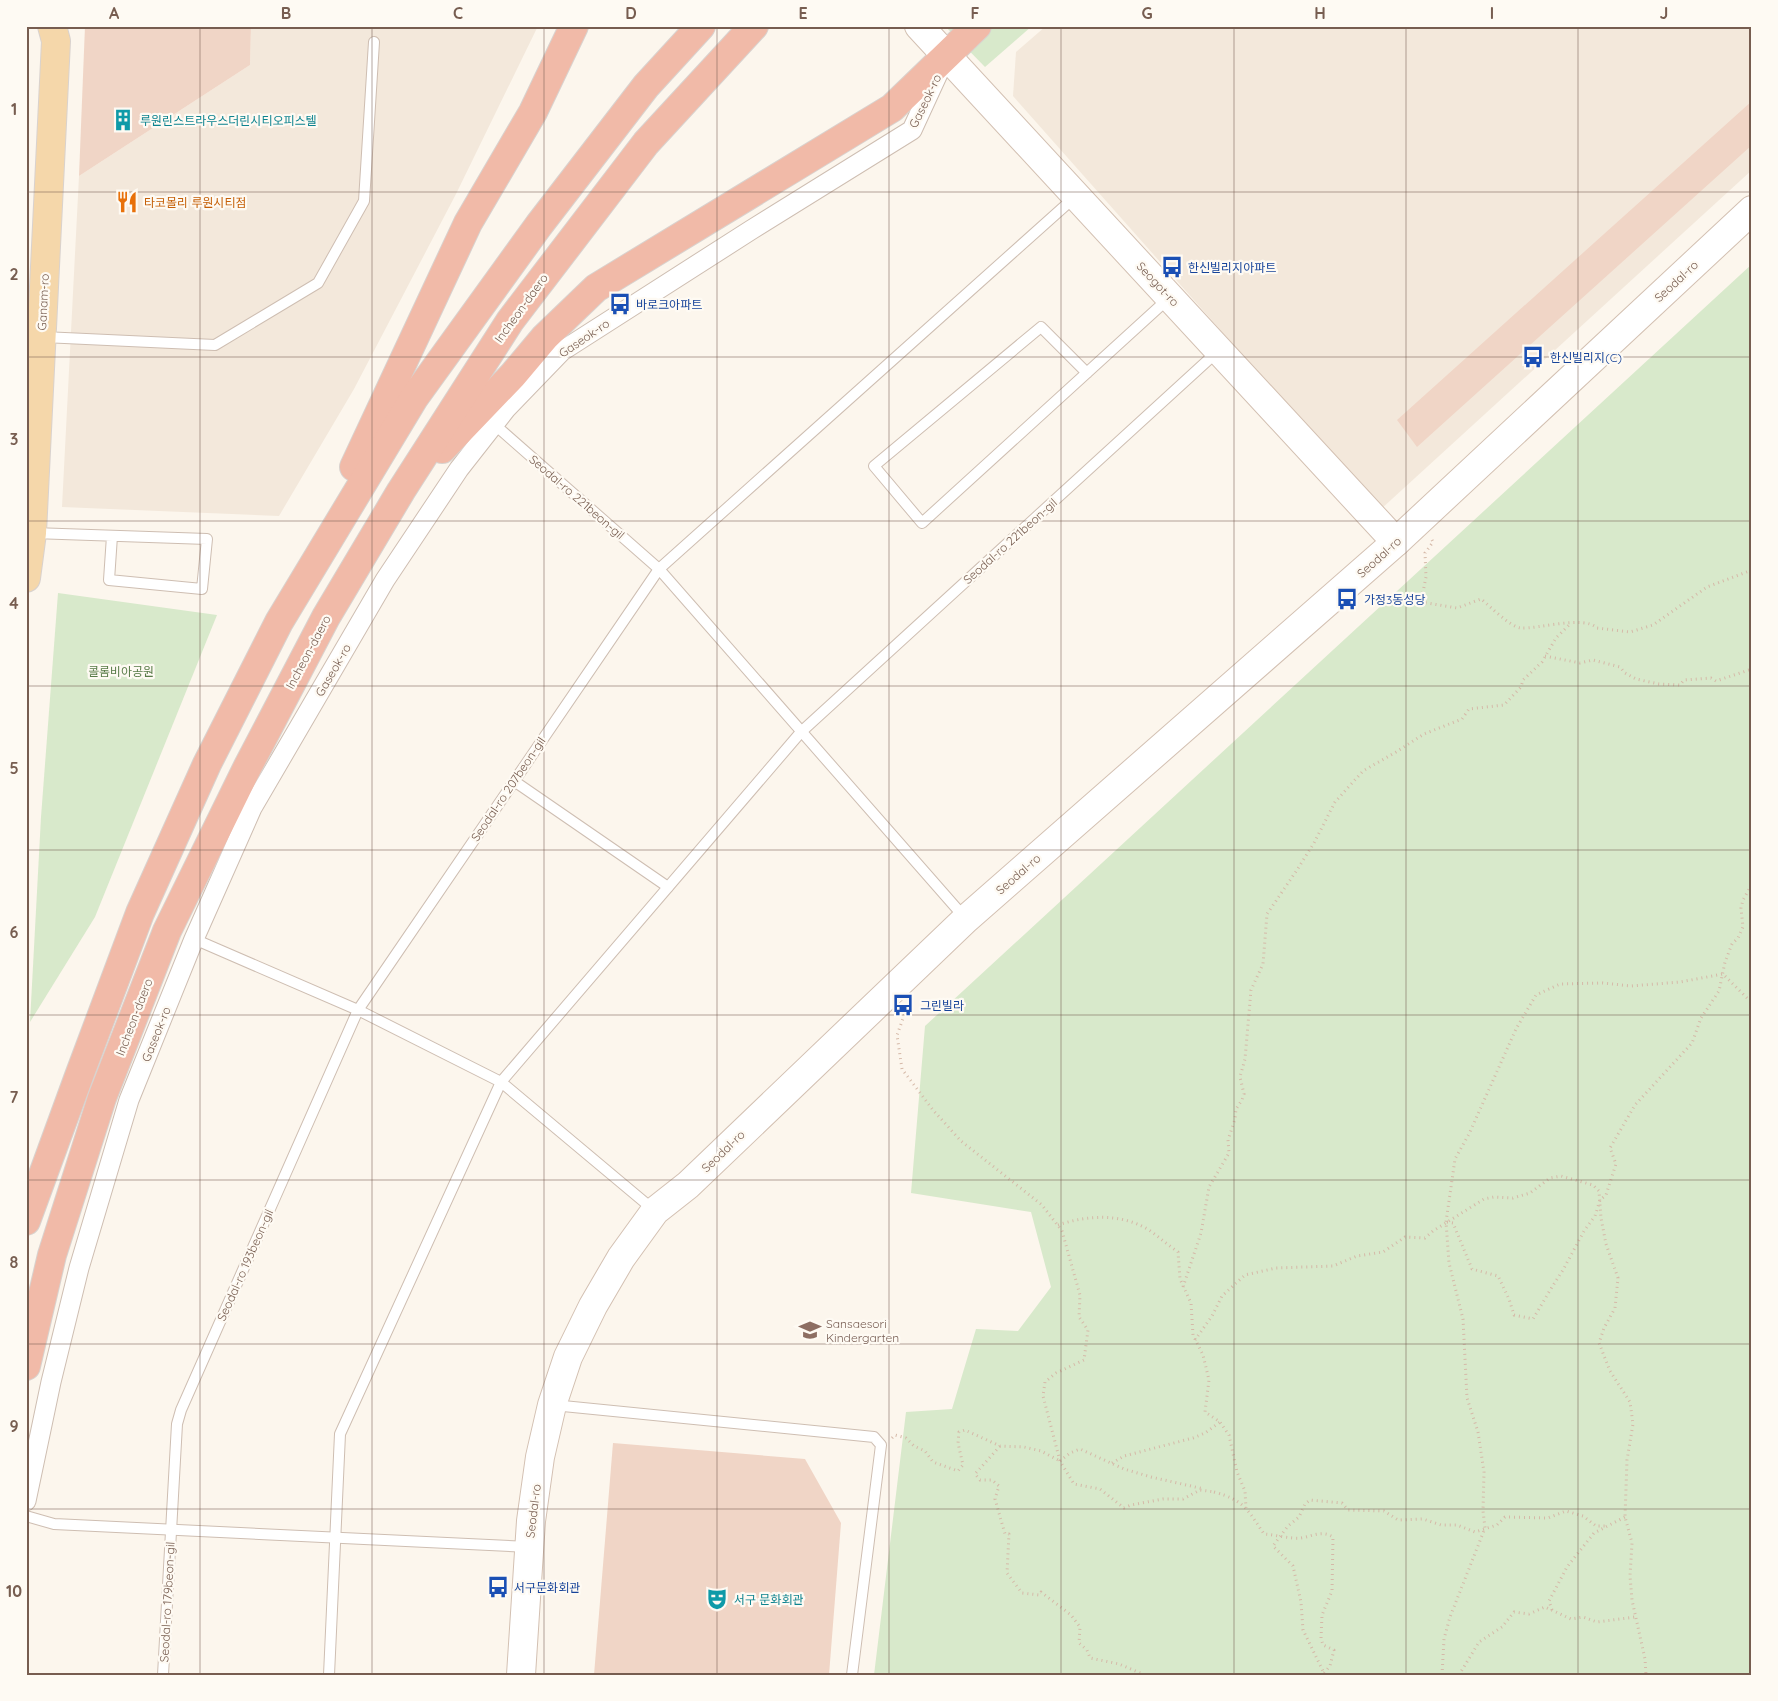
<svg xmlns="http://www.w3.org/2000/svg" width="1778" height="1701" font-family="Quicksand,'Noto Sans KR',sans-serif">
<rect width="100%" height="100%" fill="#fcf6ed"/>
<g fill="#f3e8db">
<path d="M 251,26 L 538,26 L 456,194 L 354,389 L 279,516 L 62,507 L 79,176 L 250,65 Z"/>
<path d="M 1046,26 L 1752,26 L 1752,170 L 1380,510 L 1013,96 L 1016,52 Z"/>
</g>
<g fill="#d8e9cb">
<path d="M 945,26 L 1032,26 L 985,67 Z"/>
<path d="M 1752,264 L 1752,1675 L 874,1675 L 906,1412 L 952,1409 L 976,1329 L 1018,1331 L 1051,1287 L 1031,1212 L 911,1193 L 925,1026 Z"/>
<path d="M 58,593 L 217,615 L 95,917 L 30,1022 L 41,817 Z"/>
</g>
<g fill="#f0d5c6">
<path d="M 85,26 L 251,26 L 250,65 L 79,176 Z"/>
<path d="M 1752,101 L 1752,145 L 1417,447 L 1397,420 Z"/>
<path d="M 613,1443 L 805,1459 L 841,1523 L 829,1675 L 594,1675 Z"/>
</g>
<g fill="none" stroke-linecap="round" stroke-linejoin="round">
<g stroke="#cebeb2" stroke-width="12">
<g id="lane">
<path d="M 43,337 L 215,345 L 318,283 L 364,201 L 374,42"/>
<path d="M 1087,373 L 1041,327 L 874,466 L 922,523 L 1169,298"/>
<path d="M 494,424 L 659,569 L 965,918"/>
<path d="M 33,533 L 207,539 L 202,589 L 109,580 L 112,536"/>
<path d="M 514,781 L 668,887"/>
<path d="M 194,939 L 358,1010 L 501,1082 L 655,1211"/>
<path d="M 553,1405 L 874,1437 L 881,1445 L 852,1675"/>
<path d="M 26,1516 L 54,1524 L 529,1547"/>
<path d="M 163,1675 L 177,1424 L 181,1410 L 358,1010 L 659,569 L 1076,196"/>
<path d="M 329,1675 L 340,1434 L 501,1082 L 801,732 L 1218,351"/>
</g>
</g>
<g stroke="#cebeb2" stroke-width="21">
<path id="street" d="M 26,1501 L 51,1382 L 79,1268 L 129,1100 L 194,939 L 252,808 L 385,580 L 459,469 L 506,409 L 562,351 L 751,230 L 912,130 L 941,67"/>
</g>
<g stroke="#d3c0b2" stroke-width="30">
<g id="secondary">
<path d="M 919,26 L 1396,542"/>
<path d="M 521,1675 L 531,1521 L 540,1457 L 552,1405 L 568,1357 L 593,1306 L 621,1258 L 655,1211 L 688,1185 L 966,919 L 1396,542 L 1752,210"/>
</g>
</g>
<g stroke="#d9d2ce" stroke-width="30">
<path id="primary" d="M 26,578 L 32,533 L 56,41 L 52,26"/>
</g>
<g stroke="#d9d2ce" stroke-width="30">
<g id="highway">
<path d="M 442,449 L 513,375 L 545,337 L 596,288 L 892,108 L 977,26"/>
<path d="M 354,467 L 468,223 L 533,112 L 574,26"/>
<path d="M 26,1221 L 79,1076 L 140,913 L 207,764 L 279,622 L 414,398 L 539,225 L 646,86 L 701,26"/>
<path d="M 26,1366 L 52,1255 L 102,1098 L 167,931 L 247,768 L 326,617 L 401,491 L 510,321 L 646,143 L 754,26"/>
</g>
</g>
<g stroke="#d5b9a8" stroke-width="3" stroke-dasharray="1 4" stroke-linecap="butt">
<path d="M 1432,540 L 1433,542 L 1425,553 L 1426,577 L 1421,602 L 1457,608 L 1481,599 C 1490,606 1510,627 1521,628 C 1539,629 1584,615 1597,628 L 1630,632 L 1653,625 L 1707,587 L 1752,570"/>
<path d="M 1545,656 L 1580,663 L 1593,660 L 1620,667 L 1625,673 L 1636,679 L 1659,684 L 1680,685 L 1684,680 L 1711,678 L 1716,681 L 1752,669"/>
<path d="M 911,1007 L 904,1016 L 897,1035 L 902,1069 L 933,1110 L 961,1141 L 1042,1205 L 1062,1231 L 1080,1295 L 1079,1317 L 1088,1330 L 1084,1360 L 1056,1373 L 1045,1382 L 1043,1396 L 1060,1461 L 1074,1484 L 1100,1489 L 1124,1508 L 1131,1505 L 1163,1499 L 1183,1499 L 1200,1490 L 1215,1492"/>
<path d="M 1447,1222 L 1453,1223 L 1472,1269 L 1498,1276 L 1509,1299 L 1514,1315 L 1533,1319 L 1552,1287 L 1563,1270 L 1584,1231 L 1595,1216 L 1600,1200 L 1606,1195 L 1616,1164 L 1610,1148 L 1635,1105 L 1692,1043 L 1701,1018 L 1719,991 L 1725,962 L 1732,944 L 1738,938 L 1743,927 L 1741,908 L 1743,900 L 1752,884"/>
<path d="M 1058,1225 C 1088,1215 1121,1213 1149,1230 C 1159,1237 1168,1245 1178,1252 L 1180,1279 L 1191,1303 L 1193,1335 L 1203,1355 L 1209,1380 L 1205,1412 L 1220,1422 L 1229,1435 L 1237,1472 L 1245,1491 L 1246,1508"/>
<path d="M 1183,1287 L 1201,1233 L 1209,1187 L 1229,1153 L 1228,1140 L 1235,1119 L 1236,1109 L 1242,1100 L 1244,1094 L 1240,1077 L 1245,1059 L 1251,990 L 1263,964 L 1267,914 L 1297,870 L 1314,843 L 1335,802 L 1363,771 L 1396,752 L 1424,734 L 1462,719 L 1469,709 L 1504,705 L 1521,687 L 1523,680 L 1542,662 L 1556,638 L 1571,623"/>
<path d="M 1195,1340 L 1212,1316 L 1222,1296 L 1245,1275 L 1276,1268 L 1333,1266 L 1357,1256 L 1383,1252 L 1405,1237 L 1425,1238 L 1433,1231 L 1484,1199 L 1494,1197 L 1513,1198 L 1530,1193 L 1550,1178 L 1561,1176 L 1593,1185 L 1599,1191 L 1601,1218 L 1606,1244 L 1618,1278 L 1615,1308 L 1604,1328 L 1599,1343 L 1610,1371 L 1630,1402 L 1633,1424 L 1627,1460 L 1625,1517 L 1632,1543 L 1630,1576 L 1632,1600 L 1645,1659 L 1646,1675"/>
<path d="M 892,1438 L 895,1435 L 906,1438 L 914,1446 L 925,1451 L 933,1462 L 958,1471 L 963,1465 L 958,1443 L 959,1432 L 965,1430 L 1000,1446 L 1024,1447 L 1041,1451 L 1060,1461"/>
<path d="M 1000,1446 L 975,1474 L 980,1480 L 992,1480 L 999,1486 L 995,1499 L 1005,1534 L 1009,1534 L 1007,1573 L 1022,1593 L 1039,1595 L 1041,1592 L 1071,1615 L 1080,1627 L 1079,1643 L 1087,1650 L 1090,1658 L 1119,1664 L 1145,1675"/>
<path d="M 1060,1461 L 1070,1453 L 1080,1449 L 1124,1469 L 1151,1477 L 1204,1489"/>
<path d="M 1112,1463 L 1124,1456 L 1193,1438 L 1205,1433 L 1220,1422"/>
<path d="M 1214,1492 C 1244,1500 1248,1510 1264,1534 C 1276,1535 1290,1539 1301,1538 C 1313,1536 1322,1530 1333,1537 L 1332,1591 L 1322,1615 L 1321,1638 L 1323,1645 L 1334,1650 L 1330,1666 L 1324,1673"/>
<path d="M 1552,1610 L 1549,1601 L 1567,1567 L 1594,1533 L 1625,1517"/>
<path d="M 1325,1675 L 1303,1630 L 1301,1602 L 1293,1566 L 1273,1546 L 1288,1526 L 1299,1517 L 1305,1504 L 1310,1500 L 1342,1503 L 1348,1510 L 1384,1511 L 1398,1520 L 1423,1519 L 1441,1525 L 1457,1525 L 1475,1532 L 1497,1525 L 1505,1517 L 1548,1518 L 1566,1511 L 1583,1516 L 1596,1526 L 1608,1526"/>
<path d="M 1442,1675 L 1444,1639 L 1450,1617 L 1485,1528 L 1483,1511 L 1484,1472 L 1478,1432 L 1467,1398 L 1463,1319 L 1449,1263 L 1446,1222 L 1455,1159 L 1469,1134 L 1516,1029 L 1536,995 L 1560,984 L 1603,983 L 1631,986 L 1680,982 L 1723,974 L 1752,1003"/>
<path d="M 1459,1675 L 1479,1642 L 1502,1627 L 1514,1612 L 1529,1614 L 1545,1607 L 1571,1619 L 1583,1617 L 1597,1622 L 1635,1617"/>
</g>
<use href="#lane" stroke="#fff" stroke-width="10"/>
<use href="#street" stroke="#fff" stroke-width="19"/>
<use href="#secondary" stroke="#fff" stroke-width="28"/>
<use href="#primary" stroke="#f5d7aa" stroke-width="28"/>
<use href="#highway" stroke="#f1baa8" stroke-width="28"/>
</g>
<path fill="none" stroke="#775d50" stroke-width="1" stroke-opacity="0.55" d="M 200,26 L 200,1675M 372,26 L 372,1675M 544,26 L 544,1675M 717,26 L 717,1675M 889,26 L 889,1675M 1061,26 L 1061,1675M 1234,26 L 1234,1675M 1406,26 L 1406,1675M 1578,26 L 1578,1675M 26,192 L 1752,192M 26,357 L 1752,357M 26,521 L 1752,521M 26,686 L 1752,686M 26,850 L 1752,850M 26,1015 L 1752,1015M 26,1180 L 1752,1180M 26,1344 L 1752,1344M 26,1509 L 1752,1509"/>
<defs>
<g id="building-bare" transform="scale(1.725)"><path d="M-4-6H4V6H1V3H-1V6H-4ZM-2.5-4.3h1.7v1.8h-1.7ZM.8-4.3h1.7v1.8H.8ZM-2.5-1h1.7V.8h-1.7ZM.8-1h1.7V.8H.8Z" fill="#0f9aa8" stroke="#fefaf3" stroke-width="2.5" paint-order="stroke"/></g>
<g id="restaurant-bare" transform="scale(1.725)"><path d="M-5-6h1v4h1v-4h1v4h1v-4h1v5L-1.5 .5V6h-2V.5L-5-1ZM5-6V6H3V1.5H1.5Q1.5-4 5-6Z" fill="#e8710a" stroke="#fefaf3" stroke-width="2.5" paint-order="stroke"/></g>
<g id="bus-bare" transform="scale(1.725)"><path d="M-5-6H5V4H4V6H2V4H-2V6H-4V4H-5ZM-3.5-4V0h7V-4ZM-3.5 1.2v1.5H-2V1.2ZM2 1.2v1.5H3.5V1.2Z" fill="#1a4fb4" stroke="#fefaf3" stroke-width="2.5" paint-order="stroke"/></g>
<g id="school-bare" transform="scale(1.725)"><path d="M0-5L7-2L0 1L-7-2ZM-4 1L0 2.5L4 1V4Q0 6-4 4Z" fill="#8d6e63" stroke="#fefaf3" stroke-width="2.5" paint-order="stroke"/></g>
<g id="theatre-bare" transform="scale(1.725)"><path d="M-5-5.5Q0-4 5-5.5V0Q5 5 0 6Q-5 5-5 0ZM-3.3-2.5H-1v1.5H-3.3ZM1-2.5H3.3v1.5H1ZM-2.8 1Q0 5.5 2.8 1Z" fill="#0f9aa8" stroke="#fefaf3" stroke-width="2.5" paint-order="stroke"/></g>
</defs>
<g fill-rule="evenodd">
<use href="#building-bare" x="123" y="120"/>
<use href="#restaurant-bare" x="127" y="202"/>
<use href="#bus-bare" x="1172" y="267"/>
<use href="#bus-bare" x="620" y="304"/>
<use href="#bus-bare" x="1533" y="357"/>
<use href="#bus-bare" x="1347" y="599"/>
<use href="#bus-bare" x="903" y="1005"/>
<use href="#school-bare" x="810" y="1330"/>
<use href="#bus-bare" x="498" y="1587"/>
<use href="#theatre-bare" x="717" y="1599"/>
</g>
<g text-anchor="middle" dominant-baseline="central" stroke-width="4.5" stroke-linejoin="round" paint-order="stroke">
<g font-size="12" fill="#775d50" stroke="#fefaf3">
<text transform="translate(925 101) rotate(-64)">Gaseok-ro</text>
<text transform="translate(1676 281) rotate(-43)">Seodal-ro</text>
<text transform="translate(1158 284) rotate(47)">Seogot-ro</text>
<text transform="translate(43 302) rotate(-87)">Ganam-ro</text>
<text transform="translate(521 308) rotate(-54)">Incheon-daero</text>
<text transform="translate(584 338) rotate(-34)">Gaseok-ro</text>
<text transform="translate(577 497) rotate(41)">Seodal-ro 221beon-gil</text>
<text transform="translate(1010 541) rotate(-42)">Seodal-ro 221beon-gil</text>
<text transform="translate(1379 557) rotate(-42)">Seodal-ro</text>
<text transform="translate(308 652) rotate(-62)">Incheon-daero</text>
<text transform="translate(333 670) rotate(-60)">Gaseok-ro</text>
<text transform="translate(508 789) rotate(-56)">Seodal-ro 207beon-gil</text>
<text transform="translate(1018 874) rotate(-41)">Seodal-ro</text>
<text transform="translate(134 1017) rotate(-69)">Incheon-daero</text>
<text transform="translate(156 1034) rotate(-68)">Gaseok-ro</text>
<text transform="translate(723 1151) rotate(-44)">Seodal-ro</text>
<text transform="translate(245 1265) rotate(-66)">Seodal-ro 193beon-gil</text>
<text transform="translate(533 1511) rotate(-83)">Seodal-ro</text>
<text transform="translate(167 1602) rotate(-87)">Seodal-ro 179beon-gil</text>
</g>
<g font-size="12" fill="#0d838f" stroke="#fefaf3" text-anchor="start">
<text x="140" y="120">루원린스트라우스더린시티오피스텔</text>
<text x="734" y="1599">서구 문화회관</text>
</g>
<g font-size="12" fill="#c56008" stroke="#fefaf3" text-anchor="start">
<text x="144" y="202">타코몰리 루원시티점</text>
</g>
<g font-size="12" fill="#164399" stroke="#fefaf3" text-anchor="start">
<text x="1188" y="267">한신빌리지아파트</text>
<text x="636" y="304">바로크아파트</text>
<text x="1550" y="357">한신빌리지(C)</text>
<text x="1364" y="599">가정3동성당</text>
<text x="920" y="1005">그린빌라</text>
<text x="514" y="1587">서구문화회관</text>
</g>
<g font-size="12" fill="#587b48" stroke="#fefaf3">
<text x="121" y="671">콜롬비아공원</text>
</g>
<g font-size="12" fill="#785e54" stroke="#fefaf3" text-anchor="start">
<text x="826" y="1323">Sansaesori<tspan x="826" dy="14">Kindergarten</tspan></text>
</g>
</g>
<rect width="1778" height="1701" fill="none" stroke="#fefaf3" stroke-width="55"/>
<rect x="28" y="28" width="1722" height="1646" fill="none" stroke="#775d50" stroke-width="2"/>
<g font-size="16" text-anchor="middle" font-weight="bold" fill="#775d50">
<text x="114" y="19">A</text>
<text x="286" y="19">B</text>
<text x="458" y="19">C</text>
<text x="631" y="19">D</text>
<text x="803" y="19">E</text>
<text x="975" y="19">F</text>
<text x="1147" y="19">G</text>
<text x="1320" y="19">H</text>
<text x="1492" y="19">I</text>
<text x="1664" y="19">J</text>
<text x="14" y="115">1</text>
<text x="14" y="280">2</text>
<text x="14" y="445">3</text>
<text x="14" y="609">4</text>
<text x="14" y="774">5</text>
<text x="14" y="938">6</text>
<text x="14" y="1103">7</text>
<text x="14" y="1268">8</text>
<text x="14" y="1432">9</text>
<text x="14" y="1597">10</text>
</g>
</svg>
